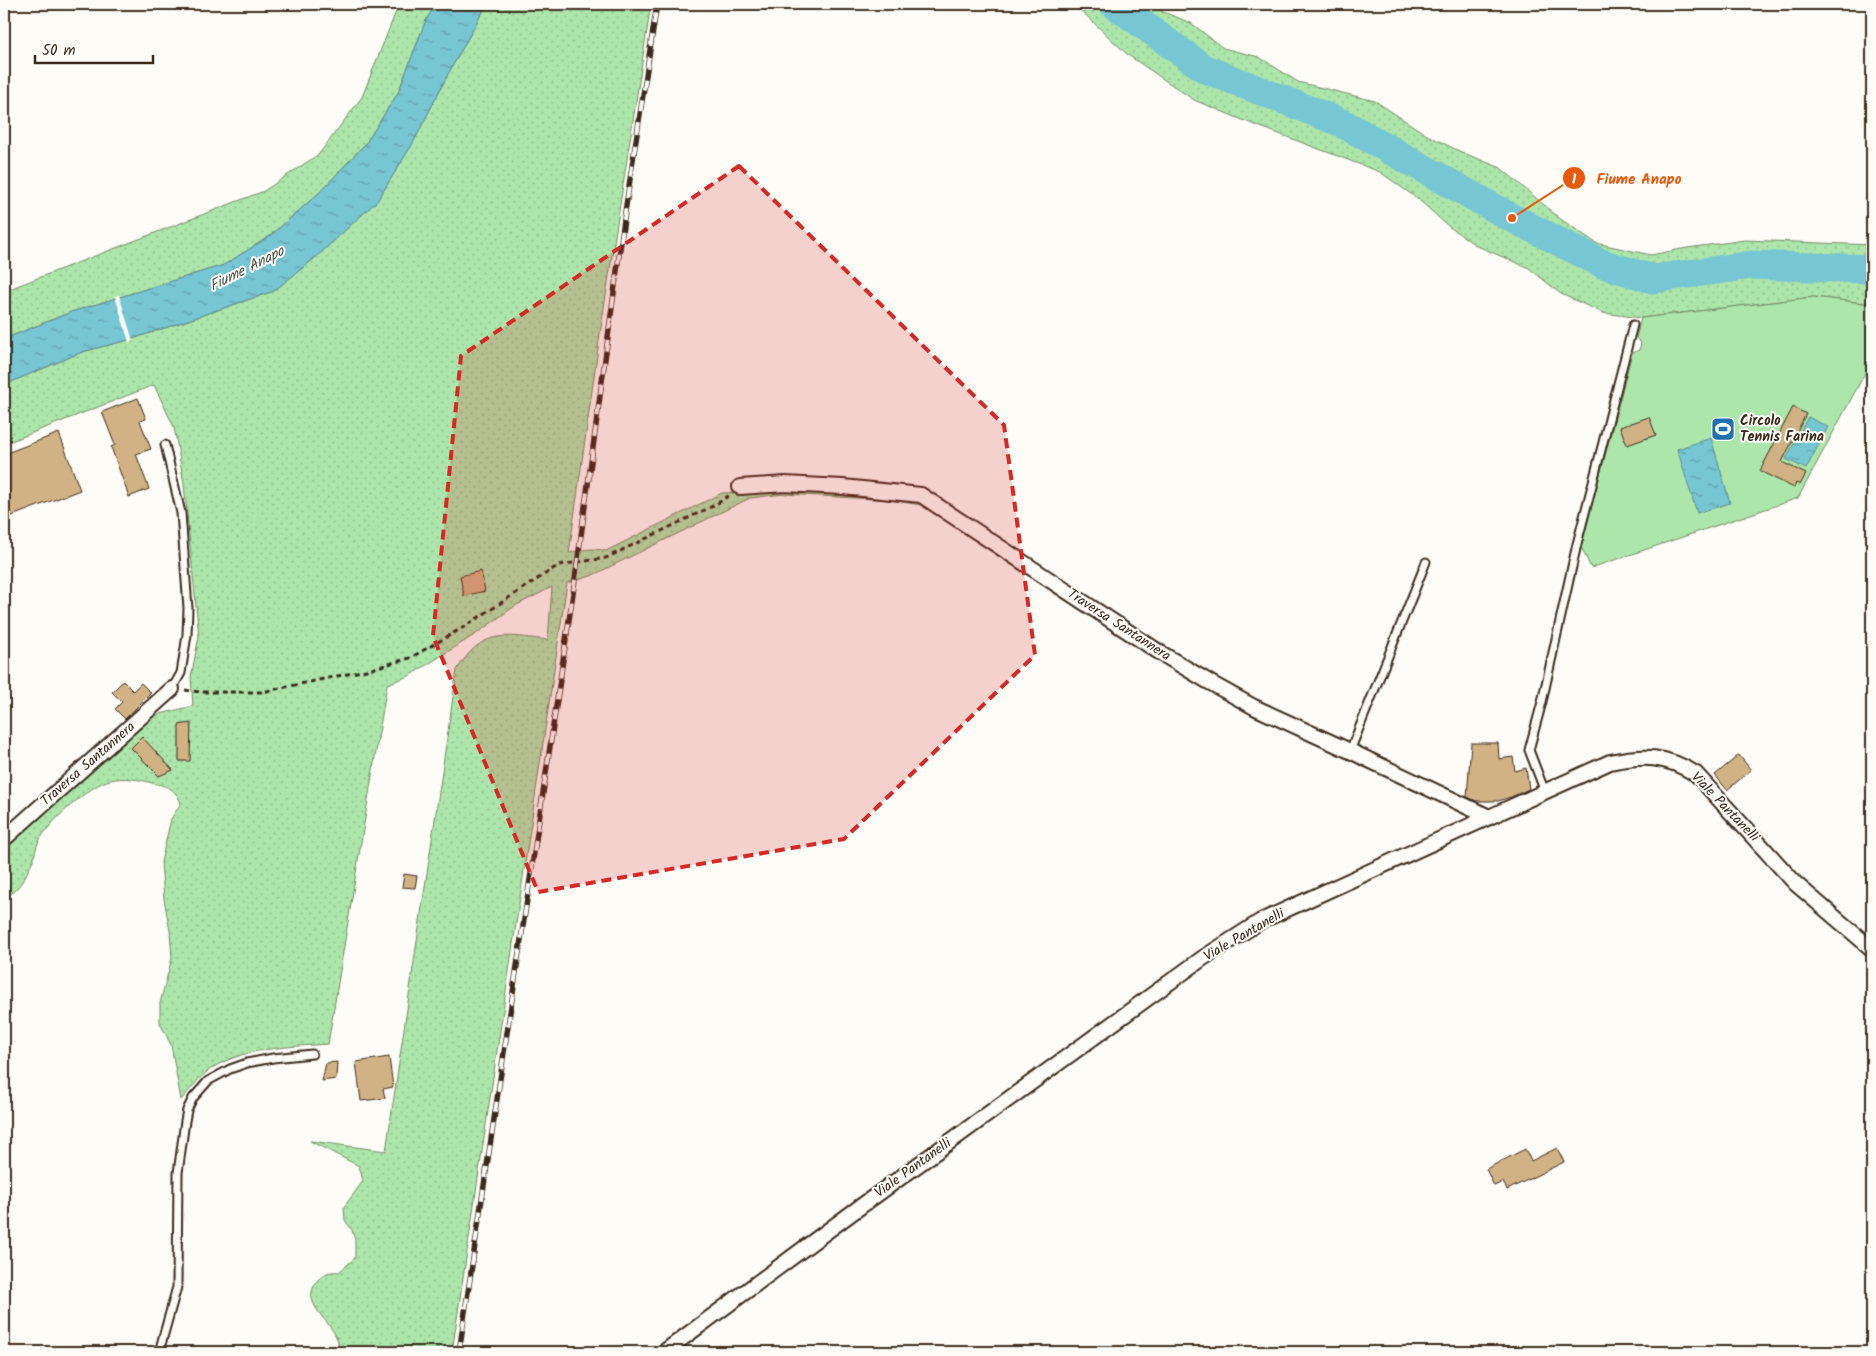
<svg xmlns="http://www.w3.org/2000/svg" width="1876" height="1356" font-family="Kalam,sans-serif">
<defs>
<pattern id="grass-dots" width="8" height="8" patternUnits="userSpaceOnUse" patternTransform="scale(1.25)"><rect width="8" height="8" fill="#ace6aa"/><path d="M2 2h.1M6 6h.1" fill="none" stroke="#95c592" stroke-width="1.8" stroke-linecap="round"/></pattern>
<pattern id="water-ripples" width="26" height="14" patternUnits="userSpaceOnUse" patternTransform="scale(1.25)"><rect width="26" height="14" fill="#77c6d4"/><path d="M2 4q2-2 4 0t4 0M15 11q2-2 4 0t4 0" fill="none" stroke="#63a1ab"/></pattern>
</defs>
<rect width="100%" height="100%" fill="#fdfcf7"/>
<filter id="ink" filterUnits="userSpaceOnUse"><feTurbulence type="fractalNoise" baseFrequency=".02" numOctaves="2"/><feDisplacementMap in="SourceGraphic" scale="10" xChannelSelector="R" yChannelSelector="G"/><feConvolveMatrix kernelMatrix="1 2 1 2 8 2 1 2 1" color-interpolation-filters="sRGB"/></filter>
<g filter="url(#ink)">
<g fill="url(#grass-dots)" stroke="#748864">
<path d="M 399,4 L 436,4 L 426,20 L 398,93 L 366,143 L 320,192 L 270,236 L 224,265 L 71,312 L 4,339 L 4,291 L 264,191 L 319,154 L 362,97 Z"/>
<path d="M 487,4 L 651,4 L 600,334 L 569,553 C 581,550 594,547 606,551 L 722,493 L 780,490 L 831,491 L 917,499 L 950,520 L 921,505 L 890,500 L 784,494 L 750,498 L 591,576 L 567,583 L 452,1352 L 339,1352 C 342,1323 295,1307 318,1280 C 324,1273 330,1271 339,1272 L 355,1258 L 355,1240 L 352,1230 L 345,1220 L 344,1207 L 363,1181 L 359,1166 L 310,1141 L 386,1151 L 457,670 C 482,628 505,635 548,640 L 552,587 L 515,606 L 476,634 L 409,676 L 387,684 L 328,1044 C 289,1047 241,1047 208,1071 C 197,1080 190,1090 181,1100 L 171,1045 L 160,1023 L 160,1003 L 172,958 L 170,931 L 164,899 L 161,862 L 171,819 L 181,803 C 175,788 167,786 152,783 C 139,779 123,777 110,780 C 91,784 47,824 39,841 C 36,847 35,854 33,860 C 27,874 19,891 4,898 L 4,849 L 147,720 L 160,714 L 193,706 L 191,677 L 199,636 L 184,484 L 174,427 L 154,385 L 4,444 L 4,385 L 82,352 L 132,339 L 274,291 L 316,257 L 377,201 L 413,143 L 448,74 Z"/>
<path d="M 1074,4 L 1154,4 L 1161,11 L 1191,23 L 1223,48 L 1259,57 L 1298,82 L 1375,101 L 1427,135 L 1459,151 L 1501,168 L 1559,218 L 1596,243 L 1651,255 L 1687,248 L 1745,240 L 1872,245 L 1872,304 L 1813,297 L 1641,318 L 1603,313 L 1561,294 L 1529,268 L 1477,246 L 1448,226 L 1418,199 L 1380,172 L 1250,123 L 1194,100 L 1128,55 Z"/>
</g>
<path fill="#ace6aa" stroke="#748864" d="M 1813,297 L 1872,304 L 1872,360 L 1798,498 L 1591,568 L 1581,547 L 1632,353 L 1639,350 L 1641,343 L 1636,338 L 1641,318 Z"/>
<g fill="url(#water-ripples)" stroke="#5f888b">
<path d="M 436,4 L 487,4 L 448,74 L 413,143 L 377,201 L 316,257 L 274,291 L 132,339 L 82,352 L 4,385 L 4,339 L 71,312 L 224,265 L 270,236 L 320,192 L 366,143 L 398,93 L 426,20 Z"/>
<path d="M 1808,417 L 1828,427 L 1806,469 L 1786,459 Z"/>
<path d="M 1711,438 L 1730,503 L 1697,513 L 1677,449 Z"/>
</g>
<path fill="#fdfcf7" d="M 119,295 L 133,341 L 129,342 L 115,296 Z"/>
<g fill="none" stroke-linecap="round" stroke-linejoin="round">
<path stroke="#77c6d4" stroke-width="29" d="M 1114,4 L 1205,69 L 1342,123 L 1512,218 L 1603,264 L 1653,279 L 1752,265 L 1872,269"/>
</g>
<g fill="#d0b284" stroke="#3b2a1e">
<path d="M 138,398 L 146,419 L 140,421 L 151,449 L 136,454 L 149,489 L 129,497 L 111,447 L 115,445 L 102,412 Z"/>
<path d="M 1793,407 L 1806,414 L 1782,462 L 1806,474 L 1800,485 L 1796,483 L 1794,488 L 1760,471 Z"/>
<path d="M 1649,417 L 1656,435 L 1627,445 L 1620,427 Z"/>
<path d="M 59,433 L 80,490 L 4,519 L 4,454 Z"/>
<path d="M 481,571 L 485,591 L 464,596 L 460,576 Z"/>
<path d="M 123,681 L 133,691 L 141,683 L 151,693 L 125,719 L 115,709 L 122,702 L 112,692 Z"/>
<path d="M 191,723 L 190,761 L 179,761 L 179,725 Z"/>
<path d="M 142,737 L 173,770 L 159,776 L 131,748 Z"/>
<path d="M 1471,743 L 1498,743 L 1499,759 L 1513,757 L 1515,771 L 1526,768 L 1529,789 L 1511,797 L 1498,801 L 1476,801 L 1467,797 Z"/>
<path d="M 1739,755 L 1751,770 L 1727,790 L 1715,775 Z"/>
<path d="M 404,874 L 417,876 L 415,888 L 402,887 Z"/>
<path d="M 389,1057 L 393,1087 L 383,1089 L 385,1098 L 361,1101 L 356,1062 Z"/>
<path d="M 337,1062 L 336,1079 L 322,1081 L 326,1063 Z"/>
<path d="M 1557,1148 L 1564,1162 L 1507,1190 L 1503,1182 L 1494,1186 L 1486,1169 L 1525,1149 L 1531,1161 Z"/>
</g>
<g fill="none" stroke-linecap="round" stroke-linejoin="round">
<g stroke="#3b2a1e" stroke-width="11">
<g id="service">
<path d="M 165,445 L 181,513 L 188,608 L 187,635 L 181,673 L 172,689"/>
<path d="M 1350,751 L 1426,562"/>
<path d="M 1545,792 L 1529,750 L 1542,702 L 1577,544 L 1633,325"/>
<path d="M 159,1352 L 177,1287 L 178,1173 L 185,1121 L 187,1110 L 193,1098 L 208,1081 L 230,1069 L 247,1063 L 273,1058 L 312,1054"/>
</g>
</g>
<g stroke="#3b2a1e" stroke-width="18">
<g id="minor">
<path d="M 740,487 L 785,484 L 843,487 L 921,495 L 1159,652 L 1209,682 L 1254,707 L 1350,751 L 1489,817"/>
<path d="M 4,839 L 172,689"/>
<path d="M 664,1352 L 853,1212 L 1203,958 L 1261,921 L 1610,762 C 1644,755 1665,755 1696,774 L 1796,884 L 1872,949"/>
</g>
</g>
<path stroke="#3b2a1e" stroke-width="3" stroke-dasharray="5 4" stroke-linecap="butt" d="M 185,690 L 200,692 L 262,692 L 371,669 L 410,658 L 464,627 L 559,565 L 606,558 L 715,505 L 730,495"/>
<use href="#service" stroke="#fdfcf7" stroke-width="7"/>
<use href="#minor" stroke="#fdfcf7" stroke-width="14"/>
<g stroke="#3b2a1e" stroke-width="5.5">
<path id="rail" d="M 459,1352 L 575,580 L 625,212 L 657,4"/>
</g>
<use href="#rail" stroke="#fdfcf7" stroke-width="4" stroke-dasharray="11" stroke-linecap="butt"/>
</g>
</g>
<path fill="#d62828" fill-opacity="0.2" stroke="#d62828" stroke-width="4" stroke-dasharray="10 6" stroke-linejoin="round" d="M 739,166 L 1004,425 L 1035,655 L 844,839 L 538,892 L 433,636 L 461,356 Z"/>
<defs>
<g id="stadium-square" transform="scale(1.25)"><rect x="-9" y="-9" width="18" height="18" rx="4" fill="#1f6fb2" stroke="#fdfcf7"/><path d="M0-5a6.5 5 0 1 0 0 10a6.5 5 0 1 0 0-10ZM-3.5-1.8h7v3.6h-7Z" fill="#fff"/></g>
</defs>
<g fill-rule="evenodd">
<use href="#stadium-square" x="1723" y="429"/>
</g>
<g text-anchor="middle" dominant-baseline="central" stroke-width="4" stroke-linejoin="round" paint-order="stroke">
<g font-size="14" font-weight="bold" fill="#3b2a1e" stroke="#fdfcf7" text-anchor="start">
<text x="1740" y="421">Circolo<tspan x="1740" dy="16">Tennis Farina</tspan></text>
</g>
<g font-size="14" fill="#3b2a1e" stroke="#fdfcf7">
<text transform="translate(1119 625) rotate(33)">Traversa Santannera</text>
<text transform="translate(88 764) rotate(-41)">Traversa Santannera</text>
<text transform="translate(1725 807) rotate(46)">Viale Pantanelli</text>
<text transform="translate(1244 935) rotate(-30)">Viale Pantanelli</text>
<text transform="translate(913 1168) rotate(-36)">Viale Pantanelli</text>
</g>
<g font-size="15" font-style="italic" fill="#4d5955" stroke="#fdfcf7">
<text transform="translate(247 269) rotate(-27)">Fiume Anapo</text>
</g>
</g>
<path fill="none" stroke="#e8590c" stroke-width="2" d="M1512 218L1574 178"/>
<g fill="#e8590c" stroke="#fdfcf7" stroke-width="2">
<circle cx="1512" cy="218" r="5"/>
<circle cx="1574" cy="178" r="12"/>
</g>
<g font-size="15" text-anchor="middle" font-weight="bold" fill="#fff">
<text x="1574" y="184">1</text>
</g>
<g font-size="15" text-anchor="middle" font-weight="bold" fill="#e8590c" stroke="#fdfcf7" stroke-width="4" stroke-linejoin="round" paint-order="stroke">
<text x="1639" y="184">Fiume Anapo</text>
</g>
<rect width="1876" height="1356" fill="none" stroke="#fdfcf7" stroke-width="20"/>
<rect x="10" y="10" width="1856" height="1336" fill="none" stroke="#3b2a1e" stroke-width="2" filter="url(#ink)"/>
<path d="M35 55v8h118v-8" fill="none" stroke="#3b2a1e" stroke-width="2.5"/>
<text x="42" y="55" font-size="15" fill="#3b2a1e" stroke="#fdfcf7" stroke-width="4" paint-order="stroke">50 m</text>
</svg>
